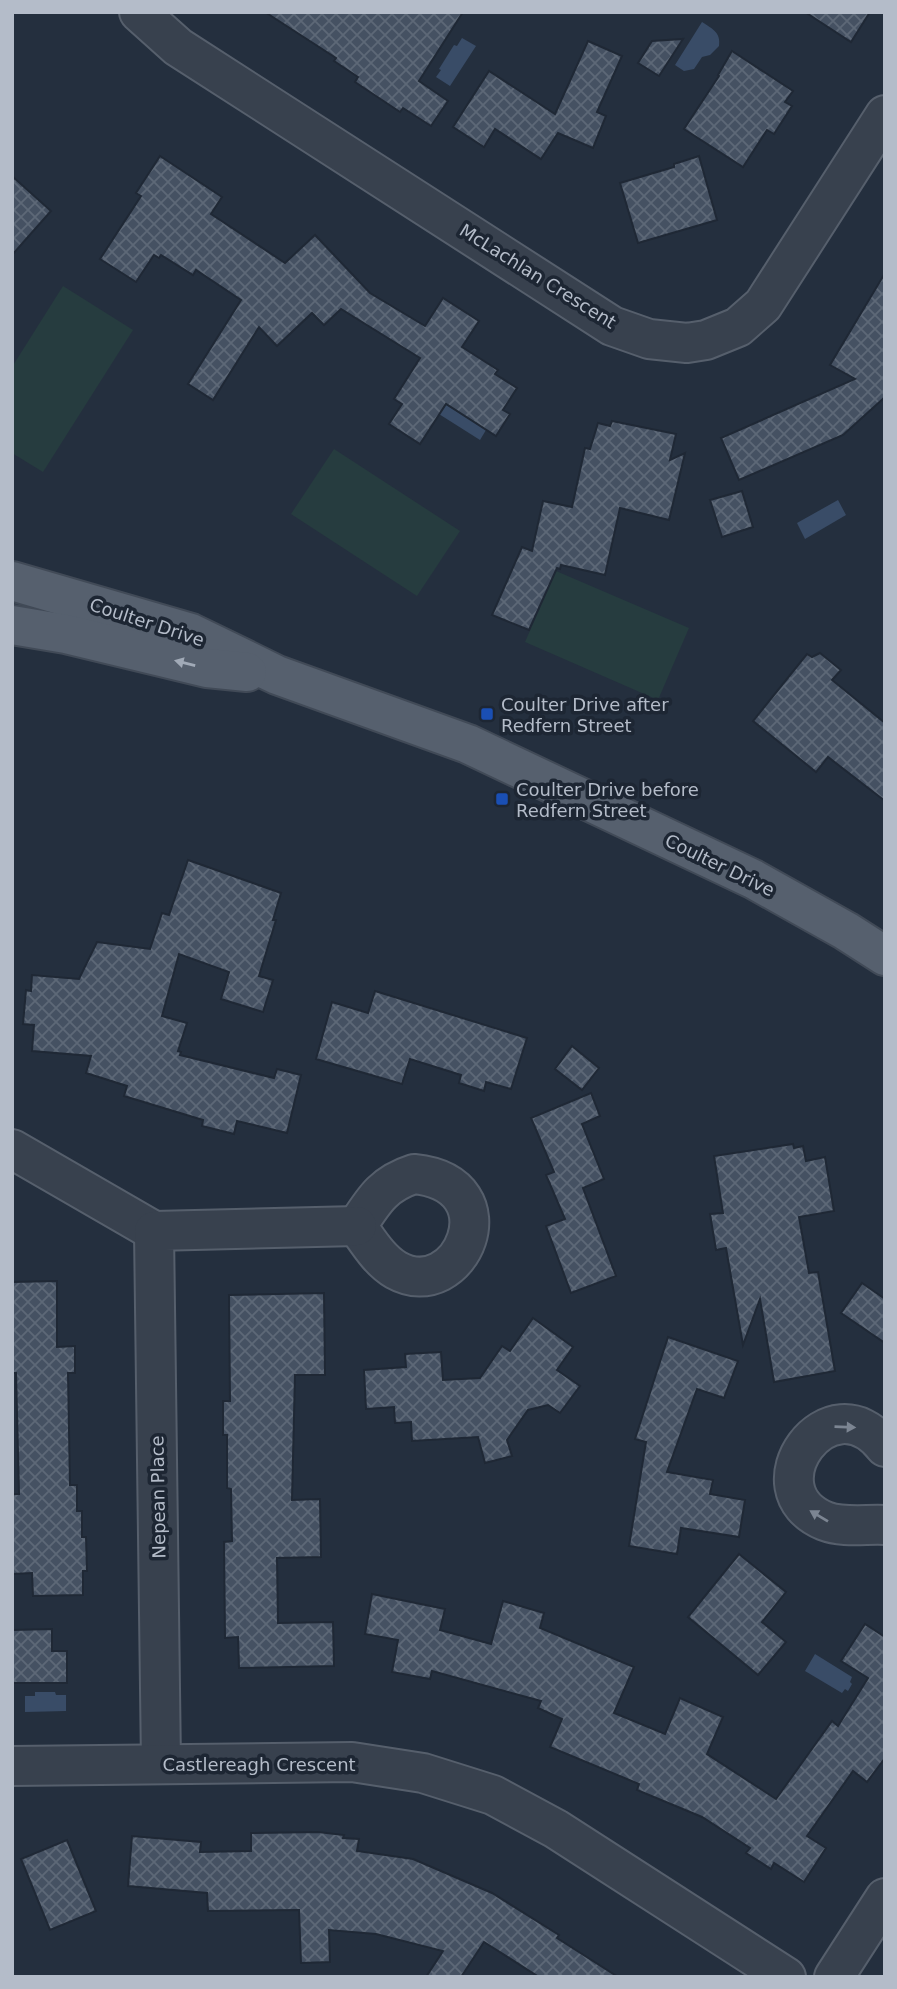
<svg xmlns="http://www.w3.org/2000/svg" width="897" height="1989" font-family="'DejaVu Sans',sans-serif">
<defs>
<pattern id="building-cross-hatch" width="8" height="8" patternUnits="userSpaceOnUse" patternTransform="scale(1.75)"><rect width="8" height="8" fill="#455162"/><path d="M0 0l8 8M0 8l8-8" fill="none" stroke="#5d6877"/></pattern>
</defs>
<rect width="100%" height="100%" fill="#242f3e"/>
<g fill="#263c3f">
<path d="M 63,286 L 133,330 L 43,472 L 12,453 L 12,367 Z"/>
<path d="M 334,449 L 460,531 L 417,596 L 291,514 Z"/>
<path d="M 556,571 L 689,628 L 658,700 L 525,642 Z"/>
</g>
<g fill="#394c67">
<path d="M 702,22 C 713,29 721,33 719,46 L 710,55 L 702,57 L 694,69 L 684,71 L 675,65 Z"/>
<path d="M 462,38 L 476,46 L 450,86 L 436,77 L 441,70 L 439,69 L 454,45 L 457,46 Z"/>
<path d="M 437,399 L 486,430 L 480,440 L 431,409 Z"/>
<path d="M 838,500 L 846,515 L 805,539 L 797,523 Z"/>
<path d="M 815,1654 L 852,1677 L 850,1682 L 852,1684 L 848,1691 L 845,1689 L 842,1693 L 805,1671 Z"/>
<path d="M 35,1692 L 55,1692 L 56,1695 L 66,1695 L 66,1711 L 25,1712 L 25,1696 L 35,1696 Z"/>
</g>
<g fill="url(#building-cross-hatch)" stroke="#1f2835" stroke-width="2">
<path d="M 265,12 L 463,12 L 419,81 L 448,101 L 431,126 L 403,108 L 400,112 L 355,82 L 358,77 L 334,61 L 336,58 Z"/>
<path d="M 805,12 L 870,12 L 851,42 Z"/>
<path d="M 683,39 L 659,76 L 638,63 L 652,41 Z"/>
<path d="M 588,41 L 622,56 L 597,112 L 606,116 L 593,148 L 558,133 L 541,159 L 495,129 L 484,147 L 453,127 L 489,71 L 555,114 Z"/>
<path d="M 732,51 L 793,91 L 785,102 L 792,106 L 774,134 L 767,130 L 743,167 L 684,129 L 719,76 L 718,75 Z"/>
<path d="M 160,156 L 222,197 L 211,214 L 285,263 L 315,235 L 370,293 L 425,326 L 443,298 L 479,321 L 462,347 L 498,370 L 495,374 L 517,388 L 503,410 L 510,414 L 496,436 L 446,404 L 420,444 L 389,424 L 402,404 L 394,399 L 420,358 L 341,309 L 324,325 L 312,313 L 277,346 L 259,327 L 213,400 L 188,384 L 241,300 L 196,270 L 193,275 L 161,255 L 159,258 L 154,255 L 136,282 L 100,259 L 141,196 L 136,193 Z"/>
<path d="M 699,156 L 717,220 L 638,243 L 620,183 L 674,167 L 674,164 Z"/>
<path d="M 12,176 L 51,211 L 12,255 Z"/>
<path d="M 885,273 L 885,397 L 843,435 L 739,480 L 721,438 L 855,379 L 830,365 Z"/>
<path d="M 612,421 L 676,434 L 670,460 L 685,453 L 669,520 L 620,508 L 605,575 L 561,565 L 560,569 L 557,568 L 529,630 L 492,615 L 522,547 L 532,551 L 543,501 L 572,507 L 585,448 L 590,449 L 598,423 L 610,426 Z"/>
<path d="M 742,491 L 753,527 L 722,537 L 710,500 Z"/>
<path d="M 820,653 L 841,670 L 832,680 L 885,723 L 885,801 L 828,757 L 816,772 L 753,721 L 807,654 L 812,657 Z"/>
<path d="M 188,860 L 281,893 L 273,920 L 276,920 L 259,976 L 273,980 L 263,1012 L 221,999 L 229,972 L 179,954 L 162,1016 L 187,1023 L 178,1051 L 181,1052 L 180,1055 L 274,1078 L 277,1069 L 301,1075 L 287,1133 L 237,1121 L 234,1134 L 202,1126 L 203,1120 L 124,1096 L 127,1086 L 86,1073 L 91,1056 L 32,1051 L 34,1025 L 23,1024 L 26,990 L 31,991 L 32,975 L 79,979 L 97,942 L 150,949 L 162,913 L 169,915 Z"/>
<path d="M 375,991 L 527,1038 L 511,1089 L 486,1082 L 484,1091 L 459,1083 L 461,1075 L 410,1059 L 402,1084 L 316,1059 L 332,1002 L 368,1013 Z"/>
<path d="M 572,1046 L 599,1068 L 582,1090 L 555,1069 Z"/>
<path d="M 591,1093 L 600,1116 L 582,1124 L 604,1179 L 583,1188 L 616,1276 L 571,1293 L 546,1226 L 565,1219 L 546,1175 L 554,1172 L 531,1118 Z"/>
<path d="M 793,1144 L 794,1148 L 803,1146 L 806,1161 L 825,1157 L 834,1211 L 799,1217 L 809,1273 L 818,1272 L 835,1371 L 774,1382 L 760,1299 L 743,1345 L 726,1248 L 716,1250 L 710,1214 L 723,1213 L 714,1156 Z"/>
<path d="M 57,1281 L 57,1347 L 75,1346 L 75,1373 L 68,1373 L 70,1485 L 77,1485 L 77,1511 L 82,1511 L 82,1537 L 86,1537 L 87,1571 L 83,1571 L 83,1595 L 33,1596 L 32,1573 L 12,1574 L 12,1494 L 19,1494 L 16,1373 L 13,1373 L 12,1282 Z"/>
<path d="M 862,1283 L 885,1299 L 885,1343 L 841,1313 Z"/>
<path d="M 324,1293 L 325,1375 L 295,1375 L 292,1500 L 320,1499 L 321,1557 L 277,1558 L 278,1623 L 333,1622 L 334,1666 L 239,1668 L 238,1637 L 225,1638 L 224,1542 L 232,1541 L 231,1489 L 227,1488 L 227,1435 L 223,1435 L 223,1401 L 230,1401 L 229,1295 Z"/>
<path d="M 533,1318 L 573,1347 L 557,1370 L 580,1386 L 560,1413 L 548,1405 L 528,1410 L 507,1440 L 512,1456 L 485,1463 L 478,1437 L 412,1441 L 411,1422 L 395,1423 L 394,1407 L 366,1409 L 364,1370 L 406,1367 L 405,1354 L 441,1352 L 443,1380 L 480,1378 L 502,1346 L 510,1351 Z"/>
<path d="M 668,1337 L 738,1361 L 724,1398 L 697,1389 L 667,1472 L 713,1480 L 710,1494 L 745,1500 L 739,1537 L 681,1528 L 677,1554 L 629,1546 L 646,1442 L 635,1439 Z"/>
<path d="M 739,1554 L 786,1592 L 762,1622 L 786,1642 L 758,1675 L 688,1617 Z"/>
<path d="M 372,1594 L 445,1609 L 440,1630 L 491,1644 L 503,1601 L 544,1613 L 540,1628 L 634,1667 L 614,1713 L 665,1734 L 680,1698 L 723,1717 L 707,1754 L 776,1799 L 832,1721 L 838,1726 L 868,1678 L 841,1661 L 865,1624 L 885,1637 L 885,1758 L 867,1782 L 853,1771 L 807,1836 L 826,1848 L 804,1882 L 774,1863 L 771,1869 L 746,1853 L 750,1848 L 702,1817 L 637,1790 L 639,1784 L 550,1747 L 562,1719 L 538,1708 L 541,1701 L 432,1671 L 430,1679 L 392,1672 L 398,1640 L 365,1634 Z"/>
<path d="M 52,1629 L 52,1651 L 67,1651 L 67,1683 L 12,1683 L 12,1630 Z"/>
<path d="M 318,1832 L 344,1835 L 343,1838 L 359,1839 L 357,1851 L 413,1859 L 492,1893 L 559,1935 L 557,1938 L 618,1977 L 539,1977 L 484,1942 L 461,1977 L 426,1977 L 443,1951 L 376,1934 L 329,1930 L 330,1962 L 301,1963 L 299,1910 L 208,1911 L 207,1893 L 128,1886 L 132,1836 L 201,1842 L 200,1852 L 251,1851 L 251,1833 Z"/>
<path d="M 67,1840 L 96,1911 L 50,1930 L 21,1859 Z"/>
</g>
<g fill="none" stroke-linecap="round" stroke-linejoin="round">
<g stroke="#565f6c" stroke-width="42">
<g id="street">
<path d="M 139,12 L 178,47 L 612,326 L 649,339 L 687,343 L 706,340 L 738,327 L 763,305 L 885,115"/>
<path d="M 12,1149 L 154,1231"/>
<path d="M 414,1174 C 514,1184 460,1306 396,1270 C 379,1260 368,1241 357,1226 C 374,1200 383,1184 414,1174 Z"/>
<path d="M 885,1447 C 829,1376 749,1490 825,1521 C 843,1528 866,1524 885,1525"/>
<path d="M 161,1764 L 154,1231 L 357,1226"/>
<path d="M 12,1766 L 352,1762 L 423,1773 L 493,1795 L 556,1829 L 786,1977"/>
<path d="M 834,1977 L 885,1898"/>
</g>
</g>
<g stroke="#414a57" stroke-width="42">
<g id="primary">
<path d="M 12,581 L 191,633 L 277,675 L 468,744 L 753,879 L 846,931 L 885,956"/>
<path d="M 12,625 L 66,634 L 207,668 L 247,672"/>
</g>
</g>
<use href="#street" stroke="#38414e" stroke-width="38"/>
<use href="#primary" stroke="#56606e" stroke-width="38"/>
</g>
<defs><path id="oneway-solid" d="M-6-.8H1V-3.2L6.5 0L1 3.2V.8H-6Z" transform="scale(1.75)"/></defs>
<use fill="#a1aab7" href="#oneway-solid" transform="translate(185 663) rotate(-166)"/>
<g fill="#7c8592">
<use href="#oneway-solid" transform="translate(845 1427) rotate(2)"/>
<use href="#oneway-solid" transform="translate(819 1516) rotate(-149)"/>
</g>
<g fill="#1a4fb4" stroke="#1d2633" stroke-width="2.5">
<rect x="480" y="707" width="14" height="14" rx="3.5"/>
<rect x="495" y="792" width="14" height="14" rx="3.5"/>
</g>
<g text-anchor="middle" dominant-baseline="central" stroke-width="7" stroke-linejoin="round" paint-order="stroke">
<g font-size="18" fill="#b4bcc9" stroke="#1d2633">
<text transform="translate(538 276) rotate(32)">McLachlan Crescent</text>
<text transform="translate(147 622) rotate(18)">Coulter Drive</text>
<text transform="translate(720 865) rotate(26)">Coulter Drive</text>
<text transform="translate(158 1497) rotate(-91)">Nepean Place</text>
<text x="259" y="1764">Castlereagh Crescent</text>
</g>
<g font-size="18" fill="#b4bcc9" stroke="#1d2633" text-anchor="start">
<text x="501" y="704">Coulter Drive after<tspan x="501" dy="21">Redfern Street</tspan></text>
<text x="516" y="789">Coulter Drive before<tspan x="516" dy="21">Redfern Street</tspan></text>
</g>
</g>
<rect width="897" height="1989" fill="none" stroke="#b4bcc9" stroke-width="28"/>
</svg>
